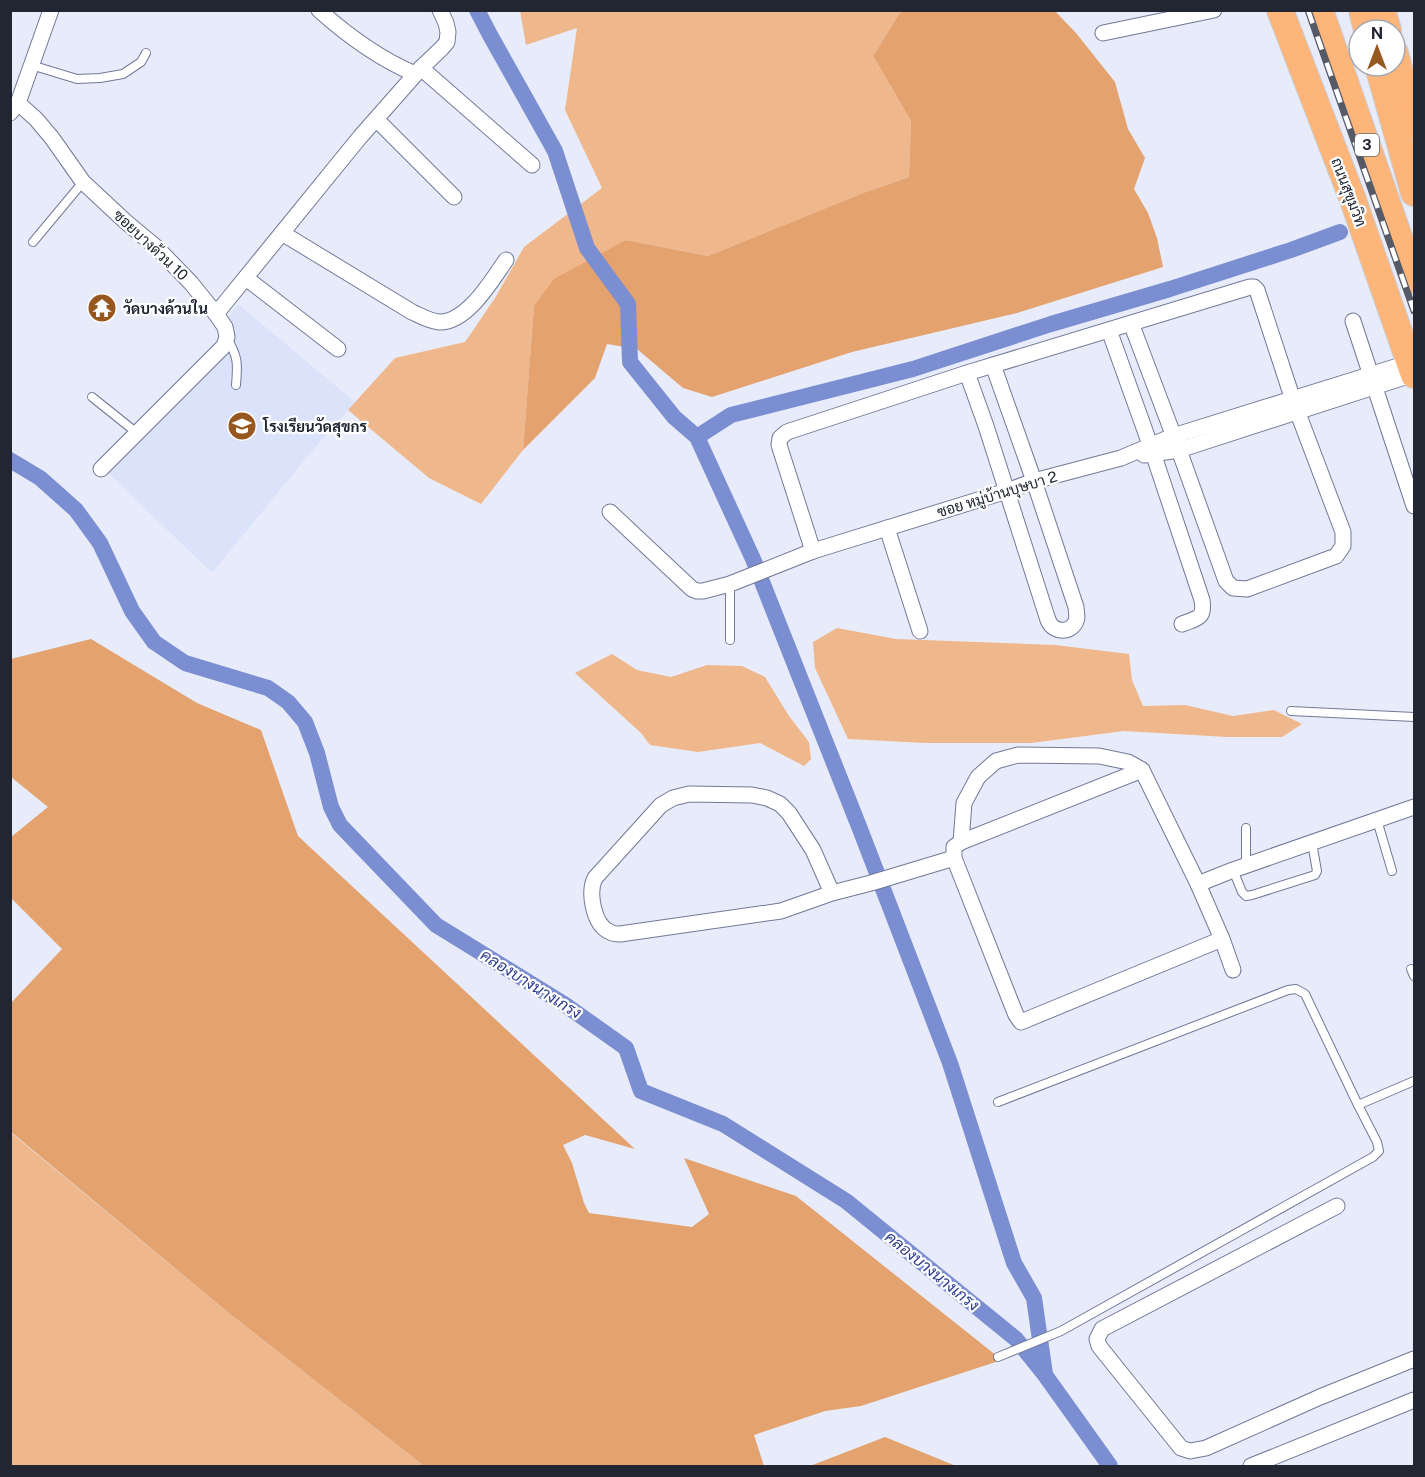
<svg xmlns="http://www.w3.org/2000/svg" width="1425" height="1477" font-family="'Public Sans',Sarabun,sans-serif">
<rect width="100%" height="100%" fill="#e8ecfa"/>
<path fill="#dbe3fb" d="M 238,304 L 355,402 L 312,451 L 212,573 L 107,472 L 224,350 L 225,321 Z"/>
<g fill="#efb78c">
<path d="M 520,11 L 903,11 L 899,14 L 873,56 L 911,121 L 909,177 L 863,193 L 708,256 L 626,240 L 534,306 L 523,450 L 481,504 L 429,478 L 348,410 L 395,358 L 465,342 L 495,298 L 524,247 L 602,188 L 565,110 L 577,28 L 526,45 Z"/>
<path d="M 837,628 L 896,639 L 1055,645 L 1129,654 L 1132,680 L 1143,706 L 1185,705 L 1233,716 L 1274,710 L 1302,724 L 1282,737 L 1227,737 L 1124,731 L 1031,743 L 924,743 L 848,739 L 815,668 L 813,642 Z"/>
<path d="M 612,654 L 637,670 L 671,677 L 707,665 L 742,666 L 765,677 L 789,716 L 809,742 L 811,759 L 804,766 L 760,743 L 698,752 L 650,745 L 641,733 L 575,673 Z"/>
<path d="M 10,1132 L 230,1314 L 424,1466 L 11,1466 Z"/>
</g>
<g fill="#e3a26e">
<path d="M 903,11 L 1055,11 L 1076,33 L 1115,82 L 1128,129 L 1145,158 L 1134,189 L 1148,213 L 1157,238 L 1163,267 L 1017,313 L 852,352 L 712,397 L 683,388 L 637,349 L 607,344 L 595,378 L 523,450 L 534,306 L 554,279 L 626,240 L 708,256 L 863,193 L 909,177 L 911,121 L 873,56 L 899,14 Z"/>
<path d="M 91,639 L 197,703 L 261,730 L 298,836 L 635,1149 L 585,1135 L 563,1145 L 572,1163 L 584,1203 L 589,1213 L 692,1227 L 709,1214 L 684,1158 L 796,1196 L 1002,1360 L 861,1406 L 825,1411 L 754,1435 L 764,1466 L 424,1466 L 230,1314 L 11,1132 L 10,1004 L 62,949 L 11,898 L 11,837 L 48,807 L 11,777 L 11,659 Z"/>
<path d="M 885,1437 L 956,1466 L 810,1466 Z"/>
</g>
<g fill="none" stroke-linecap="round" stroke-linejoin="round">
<g stroke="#7a8ed1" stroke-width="16">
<path d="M 477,10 L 490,35 L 555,151 L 587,248 L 628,304 L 630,362 L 674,417 L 697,437 L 753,559 L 860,829 L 950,1063 L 1014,1263 L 1034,1298 L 1045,1374"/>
<path d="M 697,437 L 731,415 L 913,369 L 1051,324 L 1170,289 L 1291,250 L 1340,232"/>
<path d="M 10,460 L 40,478 L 76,510 L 100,543 L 132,611 L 154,642 L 185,663 L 268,688 L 288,702 L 305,722 L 317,753 L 331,807 L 340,825 L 436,925 L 564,1004 L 626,1048 L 641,1091 L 723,1124 L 846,1201 L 1016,1339 L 1045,1375 L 1110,1466"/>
</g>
<g stroke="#707997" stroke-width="10">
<g id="lane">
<path d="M 31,65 L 77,79 L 100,78 L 123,74 L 141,62 L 146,53"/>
<path d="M 33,242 L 83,182"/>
<path d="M 227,338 C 238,357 238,363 236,385"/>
<path d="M 92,397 L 137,433"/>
<path d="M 730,584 L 730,640"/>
<path d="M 1291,711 L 1414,717"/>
<path d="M 1377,820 L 1392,871"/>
<path d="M 1246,828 L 1246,866"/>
<path d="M 1233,870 L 1242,892 L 1246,896 L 1252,895 L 1315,875 L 1317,871 L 1312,843"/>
<path d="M 1411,969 L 1414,976"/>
<path d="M 998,1102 L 1288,990 L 1296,989 L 1305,994 L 1358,1105"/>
<path d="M 998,1357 L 1061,1331 L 1373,1157 L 1379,1151 L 1377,1142 L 1358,1105 L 1414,1081"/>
</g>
</g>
<g stroke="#707997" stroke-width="17">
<g id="street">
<path d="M 319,10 C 349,37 378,58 415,74"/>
<path d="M 1103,33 L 1214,10"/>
<path d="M 421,68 L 532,165"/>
<path d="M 18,103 L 36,119 L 52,138 L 83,182 L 126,222 L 156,247 L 191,283 L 216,314 L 225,327 L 227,337 L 224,346 L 101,469"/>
<path d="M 10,113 L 18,103 L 51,10"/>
<path d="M 376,119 L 454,197"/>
<path d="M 282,233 L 412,312 C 421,316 429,321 439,322 C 467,323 492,280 506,260"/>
<path d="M 246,278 L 338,349"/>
<path d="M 216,314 L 360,137 L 421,68 L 442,48 L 447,42 L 448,32 L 446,23 L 440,10"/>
<path d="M 1353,321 L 1414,506"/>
<path d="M 1109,330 L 1153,453 L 1202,600 C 1205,619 1197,618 1182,624"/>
<path d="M 967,373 L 986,426 L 1048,620 C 1054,635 1075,633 1077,617 C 1077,617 1076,608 1076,607 L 1034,481 L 993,365"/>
<path d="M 1144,455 L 1179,450 L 1414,374"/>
<path d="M 610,512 L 692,589 L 697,591 L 703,591 L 730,584 L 813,551 L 1007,491 L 1034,481 L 1121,458 L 1173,436 L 1411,362"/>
<path d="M 887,528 L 920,631"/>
<path d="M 813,551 L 779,445 L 780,438 L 787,432 L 967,373 L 1250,287 L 1254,287 L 1257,290 L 1293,400 L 1343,532 L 1343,546 L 1336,556 L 1247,589 L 1233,588 L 1226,581 L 1179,450 L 1131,323"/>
<path d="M 961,842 L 964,803 L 978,777 L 996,761 L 1018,755 L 1099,756 L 1128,762 L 1142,770"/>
<path d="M 1198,884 L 1222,939 L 1233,970"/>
<path d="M 832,893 L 781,911 L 620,934 C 617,934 613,934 610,932 C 593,925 588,892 595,878 L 661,805 L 673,798 L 689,794 L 752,795 L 767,798 L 780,804 L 789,813 L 813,850 L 832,893 L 871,883 L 954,858"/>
<path d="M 1222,939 L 1021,1022 L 1016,1015 L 1010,1000 L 954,858 L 954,847 L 961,842 L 1142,770 L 1198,884 L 1233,870 L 1414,807"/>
<path d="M 1337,1206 L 1102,1329 L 1097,1339 L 1099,1346 L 1181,1448 L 1190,1451 L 1206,1448 L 1320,1397 L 1414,1359"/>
<path d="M 1251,1466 L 1414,1400"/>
</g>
</g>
<g stroke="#cacbce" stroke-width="28">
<g id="highway">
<path d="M 1280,10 L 1353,200 L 1414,375"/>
<path d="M 1320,10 L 1414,280"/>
<path d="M 1362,10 L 1367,30"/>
<path d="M 1382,10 L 1388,30"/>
<path d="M 1395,53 L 1414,125"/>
<path d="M 1378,66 L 1414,193"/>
</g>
</g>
<use href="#lane" stroke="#fff" stroke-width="8"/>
<use href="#street" stroke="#fff" stroke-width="15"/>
<use href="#highway" stroke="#feb57a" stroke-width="26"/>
<g stroke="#565a67" stroke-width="7">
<path id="rail" d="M 1308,10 L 1414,311"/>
</g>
<use href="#rail" stroke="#fff" stroke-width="4.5" stroke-dasharray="14" stroke-linecap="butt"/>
</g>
<defs>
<g id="temple-disc" transform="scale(1.5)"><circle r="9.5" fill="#97581f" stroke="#fff"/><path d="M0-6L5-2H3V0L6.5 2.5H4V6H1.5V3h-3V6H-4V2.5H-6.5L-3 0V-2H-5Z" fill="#fff"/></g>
<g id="school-disc" transform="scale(1.5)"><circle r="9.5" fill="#97581f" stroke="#fff"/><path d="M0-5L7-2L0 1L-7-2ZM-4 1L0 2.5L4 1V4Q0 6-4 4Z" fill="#fff"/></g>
</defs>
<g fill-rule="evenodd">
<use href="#temple-disc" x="102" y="308"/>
<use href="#school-disc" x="242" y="426"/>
</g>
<g text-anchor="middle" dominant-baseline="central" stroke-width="4.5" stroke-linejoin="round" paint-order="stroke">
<rect fill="#fff" stroke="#646770" stroke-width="1.5" x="1355" y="134" width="24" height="22" rx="4.5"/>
<g font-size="14" font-weight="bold" fill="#222632">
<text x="1367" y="145">3</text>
</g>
<g font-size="15" fill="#222632" stroke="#fff">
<text transform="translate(1349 192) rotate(69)">ถนนสุขุมวิท</text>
<text transform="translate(151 245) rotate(43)">ซอยบางด้วน 10</text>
<text transform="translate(997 494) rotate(-17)">ซอย หมู่บ้านบุษบา 2</text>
</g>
<g font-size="15" font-weight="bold" fill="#222632" stroke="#fff" text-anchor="start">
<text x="123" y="308">วัดบางด้วนใน</text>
<text x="263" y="426">โรงเรียนวัดสุขกร</text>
</g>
<g font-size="16" font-style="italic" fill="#2d3c8c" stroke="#fff">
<text transform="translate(531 984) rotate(32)">คลองบางนางเกรง</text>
<text transform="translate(932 1271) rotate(39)">คลองบางนางเกรง</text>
</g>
</g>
<rect width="1425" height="1477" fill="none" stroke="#222632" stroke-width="24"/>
<g transform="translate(1377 48)"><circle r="28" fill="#ffffff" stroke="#a7a8ad" stroke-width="1.5"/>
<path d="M0-4.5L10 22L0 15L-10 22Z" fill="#97581f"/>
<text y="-9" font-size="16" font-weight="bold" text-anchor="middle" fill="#222632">N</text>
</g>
</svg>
